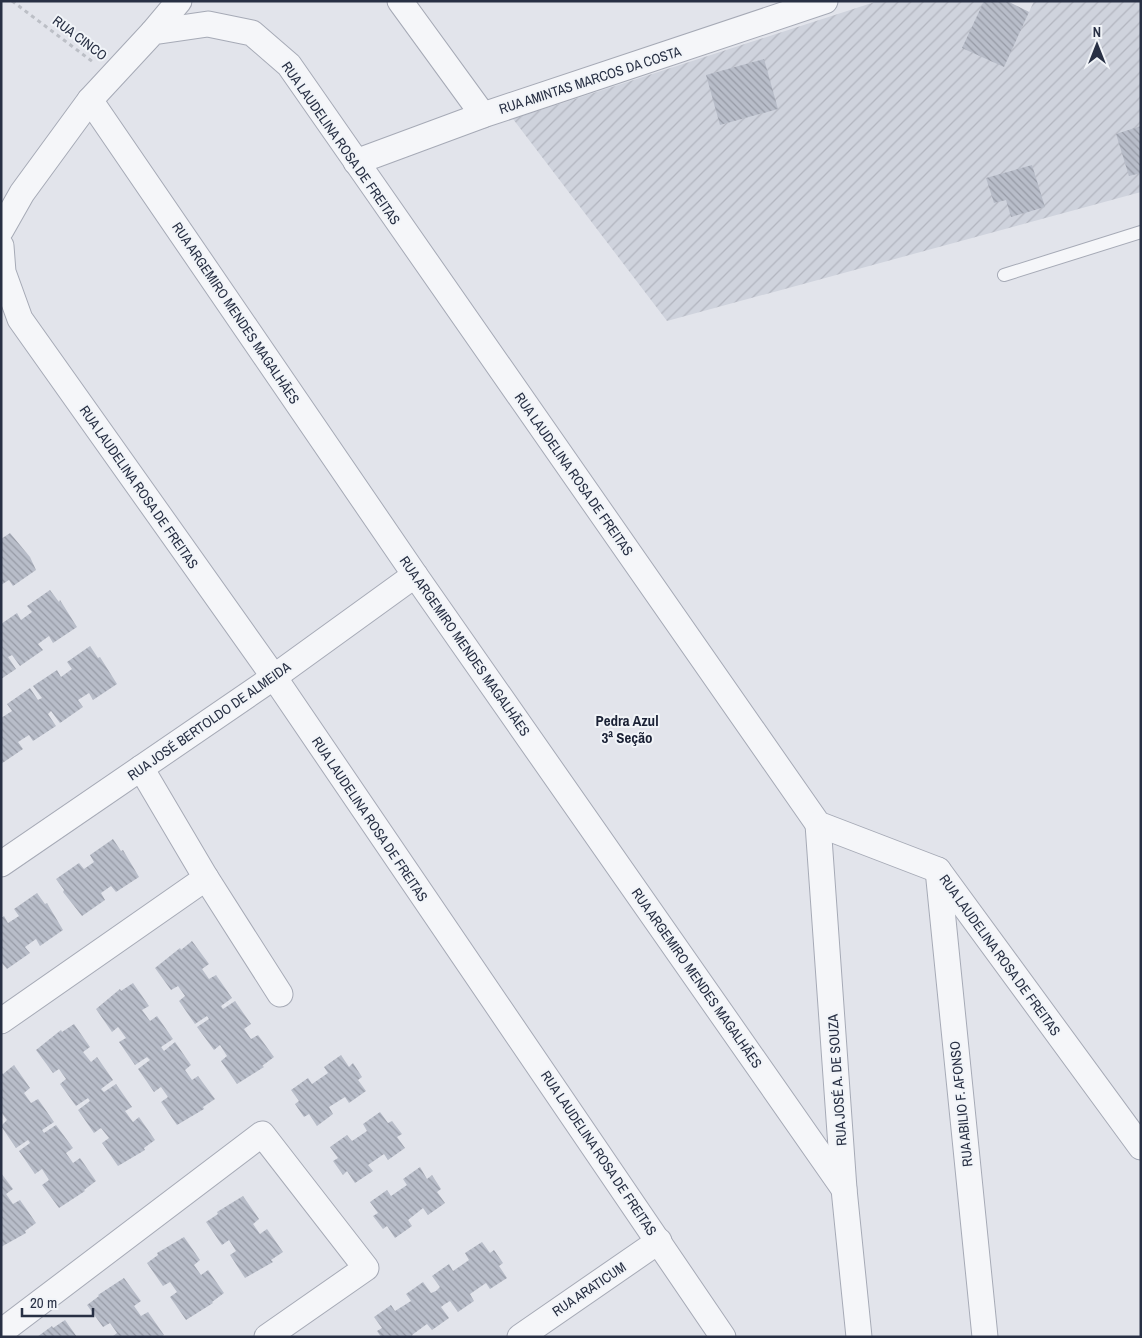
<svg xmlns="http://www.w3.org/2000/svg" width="1142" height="1338" font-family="'Archivo Narrow',sans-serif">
<defs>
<pattern id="industrial-furrows" width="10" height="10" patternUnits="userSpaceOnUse" patternTransform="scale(1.25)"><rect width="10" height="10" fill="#cfd3dd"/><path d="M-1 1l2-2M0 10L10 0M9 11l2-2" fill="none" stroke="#b2b5bf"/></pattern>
<pattern id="building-back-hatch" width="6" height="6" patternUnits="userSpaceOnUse" patternTransform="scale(1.25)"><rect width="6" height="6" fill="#b8bdc9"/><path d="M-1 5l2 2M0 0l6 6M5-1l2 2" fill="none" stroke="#969aa5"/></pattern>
</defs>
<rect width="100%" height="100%" fill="#e2e4eb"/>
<path fill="url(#industrial-furrows)" d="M 878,1 L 1007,1 L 1029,12 L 1034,1 L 1141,1 L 1141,192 L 667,321 L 513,119 Z"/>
<g fill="url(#building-back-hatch)">
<path d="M 984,1 L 1007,1 L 1029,12 L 1004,67 L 962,48 Z"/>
<path d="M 764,59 L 778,109 L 720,125 L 706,75 Z"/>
<path d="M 1141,126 L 1141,173 L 1129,176 L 1116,134 Z"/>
<path d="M 1032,165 L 1045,207 L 1011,217 L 1006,200 L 994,203 L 986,178 Z"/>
<path d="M 10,533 L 30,557 L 36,570 L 13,586 L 9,580 L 1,585 L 1,539 Z"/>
<path d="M 50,590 L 59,602 L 60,600 L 77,627 L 53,643 L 49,636 L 38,644 L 43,650 L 20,666 L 12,655 L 8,657 L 16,669 L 1,679 L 1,624 L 17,613 L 21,620 L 32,612 L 27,606 Z"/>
<path d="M 90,646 L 98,658 L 100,657 L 117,684 L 93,700 L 89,693 L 78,700 L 83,707 L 60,723 L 51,711 L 48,714 L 56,726 L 33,741 L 29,735 L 18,742 L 23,749 L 1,764 L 1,718 L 12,711 L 7,704 L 30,688 L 38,700 L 42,698 L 33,686 L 57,670 L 61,677 L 72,669 L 67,662 Z"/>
<path d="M 113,839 L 121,851 L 123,850 L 139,877 L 116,892 L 111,886 L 101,893 L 105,900 L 82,916 L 63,892 L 64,890 L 56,879 L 79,863 L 84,869 L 94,862 L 90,855 Z"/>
<path d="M 37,893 L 45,904 L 47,903 L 63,930 L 40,946 L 36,939 L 25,947 L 30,953 L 7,969 L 1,962 L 1,918 L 4,916 L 8,923 L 19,916 L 14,909 Z"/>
<path d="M 192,941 L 209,964 L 202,969 L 209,979 L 216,975 L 232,998 L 221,1006 L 223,1009 L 235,1001 L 251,1024 L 244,1029 L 251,1039 L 258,1035 L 274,1057 L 262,1066 L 264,1067 L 237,1084 L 221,1061 L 227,1056 L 220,1045 L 214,1050 L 197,1027 L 209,1019 L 207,1016 L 195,1024 L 179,1001 L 185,996 L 178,986 L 171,990 L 155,968 L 180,948 L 181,950 Z"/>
<path d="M 133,983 L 149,1006 L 142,1010 L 150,1021 L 157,1016 L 173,1039 L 161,1047 L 164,1051 L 175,1042 L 191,1065 L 185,1070 L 192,1080 L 198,1076 L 215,1099 L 203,1107 L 204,1109 L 177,1125 L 161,1102 L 168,1097 L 161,1087 L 154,1092 L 138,1069 L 150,1060 L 147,1057 L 135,1065 L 119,1042 L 126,1038 L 118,1027 L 112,1032 L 96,1009 L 120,989 L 121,991 Z"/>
<path d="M 74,1024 L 90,1047 L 83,1052 L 91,1062 L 97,1057 L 113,1080 L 101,1089 L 104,1092 L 116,1084 L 132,1107 L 125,1111 L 133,1122 L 139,1117 L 155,1140 L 144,1148 L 145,1150 L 118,1166 L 102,1143 L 109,1138 L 101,1128 L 94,1133 L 78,1110 L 90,1101 L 88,1098 L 76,1106 L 60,1084 L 66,1079 L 59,1069 L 53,1073 L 36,1050 L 61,1030 L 62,1032 Z"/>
<path d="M 341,1055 L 349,1067 L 353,1063 L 362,1077 L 358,1080 L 366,1091 L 349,1103 L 345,1097 L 329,1107 L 333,1114 L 317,1126 L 309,1114 L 304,1117 L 295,1104 L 299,1101 L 291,1090 L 308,1078 L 312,1084 L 328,1073 L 324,1067 Z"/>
<path d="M 14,1065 L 30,1088 L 24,1093 L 31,1103 L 38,1099 L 54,1122 L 42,1130 L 44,1133 L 56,1125 L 73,1148 L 66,1153 L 73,1163 L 80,1158 L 96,1181 L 84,1190 L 85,1191 L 59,1208 L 42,1185 L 49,1180 L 42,1169 L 35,1174 L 19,1151 L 30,1143 L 28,1140 L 16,1148 L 1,1126 L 7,1120 L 1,1112 L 1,1072 L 3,1074 Z"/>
<path d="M 380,1112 L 388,1123 L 392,1121 L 402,1134 L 397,1137 L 405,1148 L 388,1160 L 384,1154 L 368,1165 L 373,1171 L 355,1183 L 347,1171 L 343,1175 L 333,1161 L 338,1158 L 330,1147 L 347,1135 L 352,1141 L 367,1131 L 363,1124 Z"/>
<path d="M 420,1167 L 427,1179 L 432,1175 L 441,1189 L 437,1192 L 445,1203 L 428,1215 L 423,1208 L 408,1220 L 412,1226 L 395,1238 L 387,1226 L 383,1229 L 373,1216 L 378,1213 L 370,1202 L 387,1190 L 391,1196 L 407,1185 L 403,1179 Z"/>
<path d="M 1,1173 L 13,1189 L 6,1194 L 13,1204 L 20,1200 L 36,1223 L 25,1231 L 26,1233 L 1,1247 Z"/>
<path d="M 243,1196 L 259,1219 L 253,1224 L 260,1234 L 267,1229 L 283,1252 L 271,1260 L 273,1262 L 245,1278 L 230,1255 L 236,1251 L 229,1240 L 222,1245 L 206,1222 L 218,1214 L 217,1212 Z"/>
<path d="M 184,1237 L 200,1260 L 194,1265 L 201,1275 L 208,1270 L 224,1293 L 212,1302 L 213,1303 L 186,1320 L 170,1297 L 177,1292 L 170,1282 L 163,1286 L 147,1263 L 158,1255 L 157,1253 Z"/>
<path d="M 482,1242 L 490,1253 L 494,1250 L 503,1263 L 499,1266 L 507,1278 L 490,1289 L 486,1283 L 470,1294 L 474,1301 L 458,1312 L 450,1301 L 445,1304 L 441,1307 L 449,1318 L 432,1330 L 427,1324 L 412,1335 L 413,1337 L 381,1337 L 377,1331 L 382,1328 L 374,1317 L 391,1305 L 395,1311 L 411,1301 L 406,1294 L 423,1282 L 431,1293 L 436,1291 L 440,1287 L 432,1276 L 449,1264 L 453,1271 L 469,1260 L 465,1253 Z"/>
<path d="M 124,1278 L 141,1301 L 134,1306 L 141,1316 L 148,1312 L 164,1335 L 161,1337 L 112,1337 L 117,1333 L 110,1323 L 103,1327 L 87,1305 L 99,1296 L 98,1295 Z"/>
<path d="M 65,1320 L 77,1337 L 37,1337 L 52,1326 L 53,1328 Z"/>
</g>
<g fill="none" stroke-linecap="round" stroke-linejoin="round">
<g stroke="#a6aab6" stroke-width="14">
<path id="lane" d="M 1004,275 L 1141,232"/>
</g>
<g stroke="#a6aab6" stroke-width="27">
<g id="street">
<path d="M 400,1 L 483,115"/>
<path d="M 153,32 L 179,1"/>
<path d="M 90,100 L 415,575 L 844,1189"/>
<path d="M 356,162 L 483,115 L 825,1"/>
<path d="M 1,230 L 22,193 L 90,100 L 153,32 L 208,24 L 252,33 L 289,65 L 818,824 L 938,870 L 1141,1147"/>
<path d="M 1,246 L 3,272 L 20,319 L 274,677 L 723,1337"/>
<path d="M 818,824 L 844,1189 L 859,1337"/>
<path d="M 1,864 L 274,677 L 415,575"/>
<path d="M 938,870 L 985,1337"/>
<path d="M 206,878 L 280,994"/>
<path d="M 1,1021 L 206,878 L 141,768"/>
<path d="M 1,1332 L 262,1134 L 366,1268 L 267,1337"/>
<path d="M 520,1337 L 659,1241"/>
</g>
</g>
<path stroke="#bcbfc6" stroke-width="3" stroke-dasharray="4 4" stroke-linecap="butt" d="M 12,1 L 93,62"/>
<use href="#lane" stroke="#f5f6f9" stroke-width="12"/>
<use href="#street" stroke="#f5f6f9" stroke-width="25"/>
</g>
<g text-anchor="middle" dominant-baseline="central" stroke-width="4" stroke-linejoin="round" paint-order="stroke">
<g font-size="14" fill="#283044" stroke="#f1f4f8">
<text transform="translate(80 38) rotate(37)">RUA CINCO</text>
<text transform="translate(590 80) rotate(-18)">RUA AMINTAS MARCOS DA COSTA</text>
<text transform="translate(341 143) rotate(55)">RUA LAUDELINA ROSA DE FREITAS</text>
<text transform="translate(236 313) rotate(56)">RUA ARGEMIRO MENDES MAGALHÃES</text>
<text transform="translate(574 474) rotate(55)">RUA LAUDELINA ROSA DE FREITAS</text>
<text transform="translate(139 487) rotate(55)">RUA LAUDELINA ROSA DE FREITAS</text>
<text transform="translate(465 646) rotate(55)">RUA ARGEMIRO MENDES MAGALHÃES</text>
<text transform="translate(209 721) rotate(-35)">RUA JOSÉ BERTOLDO DE ALMEIDA</text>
<text transform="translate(370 819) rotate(56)">RUA LAUDELINA ROSA DE FREITAS</text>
<text transform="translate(1000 955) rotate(54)">RUA LAUDELINA ROSA DE FREITAS</text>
<text transform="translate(697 978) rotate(55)">RUA ARGEMIRO MENDES MAGALHÃES</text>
<text transform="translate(837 1080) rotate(-94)">RUA JOSÉ A. DE SOUZA</text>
<text transform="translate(961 1104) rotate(-96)">RUA ABILIO F. AFONSO</text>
<text transform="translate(599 1153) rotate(56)">RUA LAUDELINA ROSA DE FREITAS</text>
<text transform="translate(589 1289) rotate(-34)">RUA ARATICUM</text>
</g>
<g font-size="15" font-weight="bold" fill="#1a2135" stroke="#f1f4f8">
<text x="627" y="720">Pedra Azul<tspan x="627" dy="17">3ª Seção</tspan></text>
</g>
</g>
<rect width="1142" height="1338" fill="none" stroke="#283044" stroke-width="5"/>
<g transform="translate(1097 45)" stroke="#f1f4f8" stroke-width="4" paint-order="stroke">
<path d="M0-4L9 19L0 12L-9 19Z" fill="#283044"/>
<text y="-8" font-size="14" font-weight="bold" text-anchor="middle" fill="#283044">N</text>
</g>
<path d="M22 1308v8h71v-8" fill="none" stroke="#283044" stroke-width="2.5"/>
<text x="30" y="1308" font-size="15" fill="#283044" stroke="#f1f4f8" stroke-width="4" paint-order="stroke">20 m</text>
</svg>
